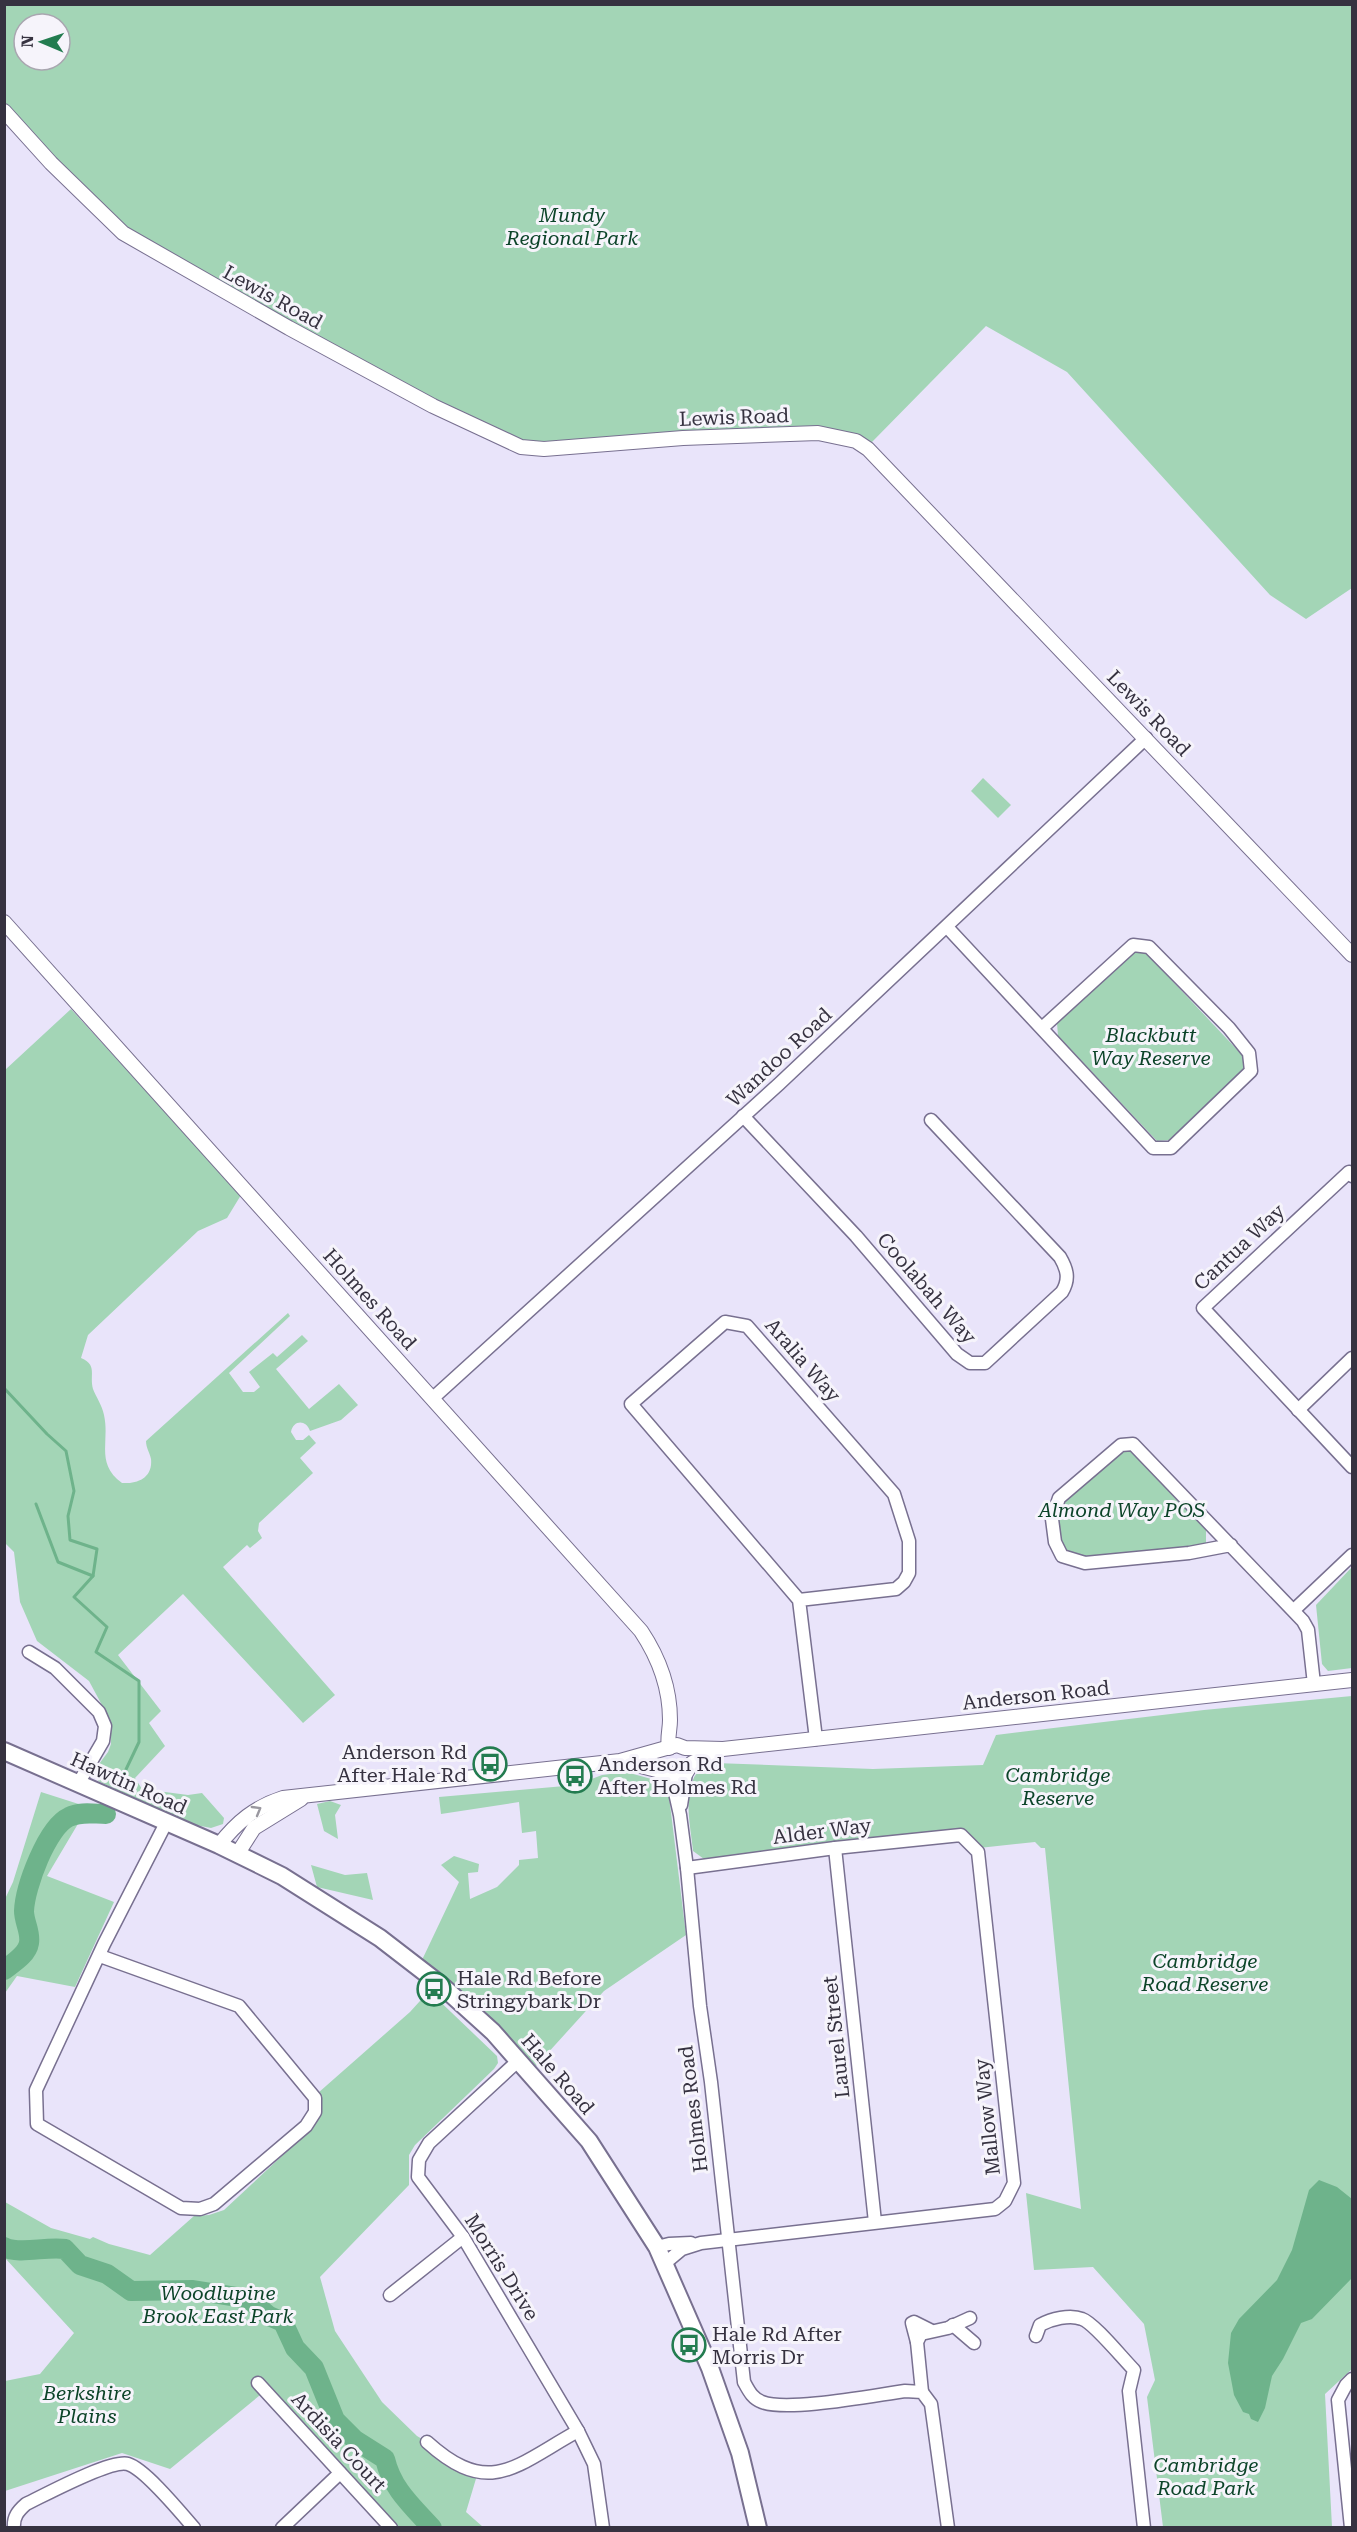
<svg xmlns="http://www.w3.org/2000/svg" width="1357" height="2532" font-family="'Roboto Serif',serif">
<rect width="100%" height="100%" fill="#e9e4fa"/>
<g fill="#a3d5b6" fill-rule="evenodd">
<path d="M 4,5 L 1352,5 L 1352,588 L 1306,619 L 1270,595 L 1067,372 L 986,326 L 872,442 L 868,449 L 842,438 L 521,447 L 123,233 L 5,111 ZM 24,24 L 60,24 L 60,60 L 24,60 Z"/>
<path d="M 983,778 L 1011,805 L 998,818 L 971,791 Z"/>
<path d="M 1133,952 L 1146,953 L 1244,1057 L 1244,1069 L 1169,1140 L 1157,1141 L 1058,1036 L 1057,1023 Z"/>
<path d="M 71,1009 L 241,1195 L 227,1218 L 198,1231 L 88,1335 L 81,1358 C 98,1365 89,1375 93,1389 C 96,1397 102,1405 104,1415 C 110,1442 95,1463 122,1483 C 137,1484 153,1478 151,1459 C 150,1453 146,1448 146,1441 L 288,1313 L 290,1316 L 229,1373 L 243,1392 L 254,1392 L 260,1387 L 249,1372 L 273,1353 L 277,1357 L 302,1335 L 308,1341 L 276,1369 L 309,1409 L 339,1384 L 358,1405 L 341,1420 L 310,1431 C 306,1419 293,1420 291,1432 L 296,1440 L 303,1440 L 309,1435 L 316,1443 L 300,1458 L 313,1473 L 259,1523 L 258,1531 L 262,1538 L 250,1548 L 247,1545 L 223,1567 L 335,1695 L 303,1723 L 183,1594 L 118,1655 L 161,1711 L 149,1723 L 165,1746 L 135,1778 L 142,1789 L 188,1795 L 202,1793 L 224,1818 L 223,1824 L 211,1828 L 186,1823 L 98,1781 L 96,1768 L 108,1752 L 111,1744 L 110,1720 L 89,1681 L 37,1641 L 20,1602 L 14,1552 L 5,1543 L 5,1070 Z"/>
<path d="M 1117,1451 L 1133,1452 L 1206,1529 L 1206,1545 L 1085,1563 L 1062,1556 L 1055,1542 L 1059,1498 Z"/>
<path d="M 1352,1567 L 1352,1668 L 1328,1671 L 1322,1664 L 1316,1605 Z"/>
<path d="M 1352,1696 L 1352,2369 L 1325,2394 L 1332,2527 L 1163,2527 L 1147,2397 L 1155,2380 L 1144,2324 L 1093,2267 L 1034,2270 L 1026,2193 L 1081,2209 L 1045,1848 L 1041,1848 L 1035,1842 L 979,1848 L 961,1831 L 704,1859 L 693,1851 C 691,1829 684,1801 693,1780 C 696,1770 707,1767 715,1763 L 873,1769 L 983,1765 L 996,1735 L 1204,1710 Z"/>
<path d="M 626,1772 L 666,1783 L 668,1788 L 686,1935 L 604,1991 L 536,2066 L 480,2009 L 422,1960 L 459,1882 L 441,1865 L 454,1856 L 479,1864 L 478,1872 L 468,1873 L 470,1899 L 497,1887 L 519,1865 L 519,1860 L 538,1858 L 536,1831 L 522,1833 L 519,1802 L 441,1814 L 439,1797 L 576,1785 L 602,1775 Z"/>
<path d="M 41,1792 L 88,1807 L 47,1876 L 114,1902 L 75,1987 L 17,1976 L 5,1993 L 5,1899 L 13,1882 Z"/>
<path d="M 330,1801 L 341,1805 L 335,1815 L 338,1839 L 324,1831 L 317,1804 Z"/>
<path d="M 311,1865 L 345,1875 L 367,1873 L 373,1900 L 317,1887 Z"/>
<path d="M 429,1991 L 497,2056 L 498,2063 L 494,2069 L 415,2145 L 409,2155 L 409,2185 L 320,2277 L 335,2331 L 382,2402 L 417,2436 L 478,2472 L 466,2512 L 483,2527 L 391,2527 L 265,2391 L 170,2469 L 122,2453 L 5,2491 L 5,2381 L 40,2374 L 74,2333 L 5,2258 L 5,2202 L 51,2228 L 90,2239 L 93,2237 L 109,2244 L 150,2255 L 194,2216 L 209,2215 L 224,2210 L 299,2140 L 309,2129 L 318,2093 L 410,2012 Z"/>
</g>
<path fill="#6eb38b" d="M 1319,2180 L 1337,2187 L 1352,2199 L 1352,2278 L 1312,2319 L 1301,2323 L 1283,2359 L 1272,2376 L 1265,2408 L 1258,2422 L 1251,2419 L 1249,2414 L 1243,2412 L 1234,2395 L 1228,2363 L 1231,2333 L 1239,2319 L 1277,2280 L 1292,2250 L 1309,2190 Z"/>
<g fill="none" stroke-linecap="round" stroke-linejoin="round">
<g stroke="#6eb38b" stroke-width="3">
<path d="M 4,1388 L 47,1434 L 66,1451 L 74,1491 L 68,1516 L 70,1540 L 97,1549 L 93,1576"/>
<path d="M 36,1504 L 58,1562 L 93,1576 L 74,1597 L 107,1627 L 96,1652 L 139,1681 L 139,1742 L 121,1780"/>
</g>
<g stroke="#6eb38b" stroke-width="20">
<path d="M 4,1970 C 13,1963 27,1955 29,1943 C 31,1932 24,1922 24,1911 C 25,1887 47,1827 69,1817 C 81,1811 94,1814 106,1814"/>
<path d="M 4,2247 C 19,2255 46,2246 65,2249 L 80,2265 L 107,2274 L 131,2291 L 193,2290 L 249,2299 L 269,2316 L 283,2322 L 295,2348 L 314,2368 L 335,2420 L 355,2440 L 385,2459 C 392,2489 412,2506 432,2528"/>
</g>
<g stroke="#787090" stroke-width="15">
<g id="minor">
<path d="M 947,927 L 1153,1148 L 1171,1148 L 1251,1071 L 1249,1053 L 1229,1028 L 1149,947 L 1133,945 L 1042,1028"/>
<path d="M 743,1116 L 856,1236 L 957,1354 L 970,1363 L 985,1363 L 1062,1292 C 1070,1279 1067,1269 1060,1257 L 931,1120"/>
<path d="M 1352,1176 L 1349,1172 L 1203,1308 L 1352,1467"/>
<path d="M 433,1398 L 779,1084 L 1146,738"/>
<path d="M 1298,1410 L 1352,1358"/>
<path d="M 1231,1545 L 1189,1553 L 1085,1563 L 1062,1556 L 1055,1542 L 1052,1519 L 1059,1498 L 1121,1445 L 1133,1444 L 1303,1621 L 1308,1630 L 1314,1684"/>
<path d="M 799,1600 L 896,1589 L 904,1582 L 909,1573 L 909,1541 L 894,1494 L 747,1326 L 725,1322 L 631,1404 L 799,1600 L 816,1739"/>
<path d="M 1294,1610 L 1352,1555"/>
<path d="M 29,1652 L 55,1668 L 99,1712 L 105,1726 L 103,1741 L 78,1784"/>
<path d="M 671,1775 L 680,1815 L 687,1868 L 700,2006 L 711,2082 L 744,2382 C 749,2391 752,2398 762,2402 C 788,2412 875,2395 905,2391 L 922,2392 L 931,2404 L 948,2528"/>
<path d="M 681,1805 L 686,1773"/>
<path d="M 835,1848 L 875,2222"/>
<path d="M 100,1956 L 239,2006 L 315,2098 L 315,2112 L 306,2126 L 214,2204 L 200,2209 L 181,2208 L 37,2124 L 36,2090 L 104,1944 L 166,1823"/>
<path d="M 519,2060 L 429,2143 L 419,2160 L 418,2177 L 463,2237 L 578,2431 L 594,2464 L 603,2528"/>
<path d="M 657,2247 L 669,2244 L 691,2243"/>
<path d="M 664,2264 L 682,2249 L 701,2243 L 995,2209 L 1005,2201 L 1014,2183 L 978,1852 L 961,1835 L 835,1848 L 687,1868"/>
<path d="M 390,2295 L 463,2237"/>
<path d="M 953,2325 L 974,2343"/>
<path d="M 1036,2336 L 1040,2325 C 1051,2319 1070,2314 1082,2319 C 1094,2323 1123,2359 1134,2370 L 1129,2391 L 1144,2528"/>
<path d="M 917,2342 L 912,2323 L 914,2322 L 930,2330"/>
<path d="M 258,2383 L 391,2528"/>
<path d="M 922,2392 L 917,2342 L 921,2334 L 948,2328 L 970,2318"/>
<path d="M 427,2442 C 490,2499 516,2465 578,2431"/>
<path d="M 14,2528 C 13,2517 18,2511 26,2504 C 45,2495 111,2459 128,2464 C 145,2469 181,2513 194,2528"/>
<path d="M 282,2528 L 340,2473"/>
<path d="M 1351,2528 L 1338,2400 L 1346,2385 L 1352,2379"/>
</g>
</g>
<g stroke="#787090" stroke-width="16">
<g id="tertiary">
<path d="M 4,111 L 51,163 L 123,233 L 289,328 L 433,406 L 521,447 L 544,449 L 683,438 L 818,433 L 856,441 L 868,449 L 1352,955"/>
<path d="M 4,922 L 641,1631 C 659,1658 670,1687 670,1720 C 670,1730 667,1738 669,1748"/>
<path d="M 625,1762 L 680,1776 L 686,1773 L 692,1763 L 718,1751"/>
<path d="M 219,1845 C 237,1822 255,1807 283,1798 L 620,1761 L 677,1745 L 685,1748 L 723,1749 L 1352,1680"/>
<path d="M 238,1853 L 254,1828 L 301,1799"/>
</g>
</g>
<g stroke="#787090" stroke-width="20">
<path id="secondary" d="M 4,1751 L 219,1845 L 282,1876 L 380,1938 L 441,1985 L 493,2032 L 589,2141 L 657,2247 L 710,2368 L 740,2453 L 758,2528"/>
</g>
<use href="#minor" stroke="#fff" stroke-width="12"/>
<use href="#tertiary" stroke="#fff" stroke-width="14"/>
<use href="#secondary" stroke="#fff" stroke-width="16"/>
</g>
<defs><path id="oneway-chevron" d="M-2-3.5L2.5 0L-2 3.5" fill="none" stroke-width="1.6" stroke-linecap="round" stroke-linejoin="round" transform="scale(1.5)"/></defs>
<use stroke="#9a98a0" href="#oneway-chevron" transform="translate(257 1810) rotate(-30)"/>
<defs>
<g id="bus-ring" transform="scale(1.725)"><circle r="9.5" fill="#f6f4fb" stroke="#237c50" stroke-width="1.5"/><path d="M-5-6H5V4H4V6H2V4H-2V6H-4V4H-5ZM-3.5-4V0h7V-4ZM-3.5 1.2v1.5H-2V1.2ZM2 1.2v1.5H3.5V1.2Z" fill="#237c50"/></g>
</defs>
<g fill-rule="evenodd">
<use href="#bus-ring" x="490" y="1764"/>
<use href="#bus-ring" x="575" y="1776"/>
<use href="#bus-ring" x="434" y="1989"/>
<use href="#bus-ring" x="689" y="2345"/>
</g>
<g text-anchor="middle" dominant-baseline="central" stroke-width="6" stroke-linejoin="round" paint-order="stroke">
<g font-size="20" font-style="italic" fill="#0c4429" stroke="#f6f4fb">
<text x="572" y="215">Mundy<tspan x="572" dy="23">Regional Park</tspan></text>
<text x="1151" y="1035">Blackbutt<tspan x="1151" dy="23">Way Reserve</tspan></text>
<text x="1122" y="1510">Almond Way POS</text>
<text x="1058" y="1775">Cambridge<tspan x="1058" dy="23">Reserve</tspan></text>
<text x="1205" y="1961">Cambridge<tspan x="1205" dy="23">Road Reserve</tspan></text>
<text x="218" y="2293">Woodlupine<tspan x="218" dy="23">Brook East Park</tspan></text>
<text x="87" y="2393">Berkshire<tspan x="87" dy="23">Plains</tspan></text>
<text x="1206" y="2465">Cambridge<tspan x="1206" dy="23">Road Park</tspan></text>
</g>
<g font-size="20" fill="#363240" stroke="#f6f4fb">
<text transform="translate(273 297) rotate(29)">Lewis Road</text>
<text transform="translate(734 417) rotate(-2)">Lewis Road</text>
<text transform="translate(1149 713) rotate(46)">Lewis Road</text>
<text transform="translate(779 1057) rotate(-43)">Wandoo Road</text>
<text transform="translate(1239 1247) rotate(-43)">Cantua Way</text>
<text transform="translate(927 1288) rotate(49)">Coolabah Way</text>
<text transform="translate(370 1299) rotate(48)">Holmes Road</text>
<text transform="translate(803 1360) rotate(49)">Aralia Way</text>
<text transform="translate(1036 1695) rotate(-6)">Anderson Road</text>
<text transform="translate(129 1783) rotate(24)">Hawtin Road</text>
<text transform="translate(822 1831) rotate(-7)">Alder Way</text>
<text transform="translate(836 2037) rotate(-96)">Laurel Street</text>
<text transform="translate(558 2074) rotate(49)">Hale Road</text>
<text transform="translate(693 2109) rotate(-97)">Holmes Road</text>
<text transform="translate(987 2117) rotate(-96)">Mallow Way</text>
<text transform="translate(502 2267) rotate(58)">Morris Drive</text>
<text transform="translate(339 2442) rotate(47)">Ardisia Court</text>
</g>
<g font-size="20" fill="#363240" stroke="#f6f4fb" text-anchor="start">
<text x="467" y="1752" text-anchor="end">Anderson Rd<tspan x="467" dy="23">After Hale Rd</tspan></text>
<text x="598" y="1764">Anderson Rd<tspan x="598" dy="23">After Holmes Rd</tspan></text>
<text x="457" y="1978">Hale Rd Before<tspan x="457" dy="23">Stringybark Dr</tspan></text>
<text x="712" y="2334">Hale Rd After<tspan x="712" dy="23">Morris Dr</tspan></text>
</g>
</g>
<rect width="1357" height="2532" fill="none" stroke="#363240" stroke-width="12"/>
<g transform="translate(42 42) rotate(272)"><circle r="28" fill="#f6f4fb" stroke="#a9a6b0" stroke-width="1.5"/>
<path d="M0-4.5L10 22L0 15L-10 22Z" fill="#237c50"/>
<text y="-9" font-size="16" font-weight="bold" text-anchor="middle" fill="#363240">N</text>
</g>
</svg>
